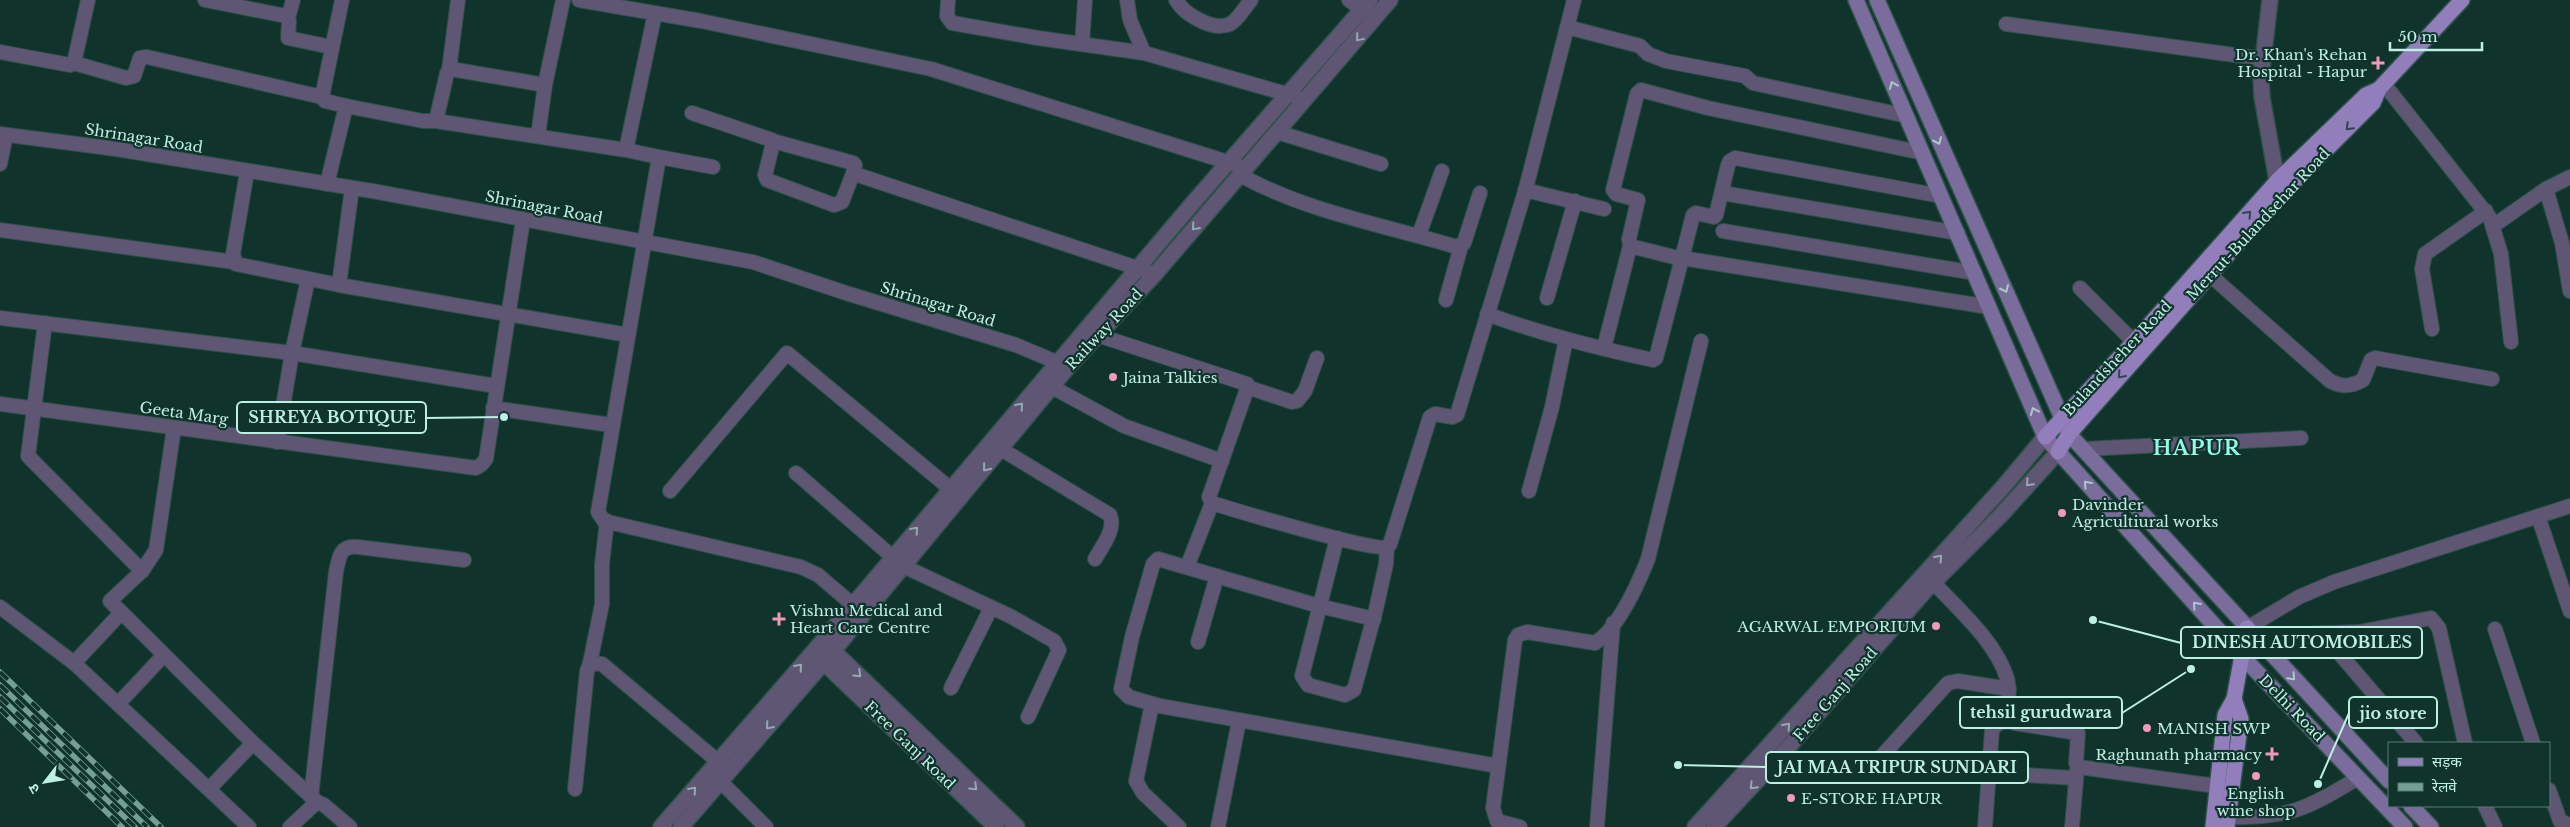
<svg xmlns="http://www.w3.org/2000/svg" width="2570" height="827" font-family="'Libre Baskerville','Noto Sans Devanagari',serif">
<rect width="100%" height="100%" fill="#10332c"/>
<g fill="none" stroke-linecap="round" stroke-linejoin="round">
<g stroke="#2c5149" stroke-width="16">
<g id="minor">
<path d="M 205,0 L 286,16 L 289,21 L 288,38 L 331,47"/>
<path d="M 342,0 L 322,97 L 325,101 L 346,106"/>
<path d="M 579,0 L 701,21 L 931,69 L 1237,165"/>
<path d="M 948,0 L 947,16 L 952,23 L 1038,38 L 1144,53 L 1297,97"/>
<path d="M 1127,0 L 1130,20 L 1144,53"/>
<path d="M 1176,0 C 1184,14 1213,32 1230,24 C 1238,20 1245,7 1251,0"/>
<path d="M 1349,0 L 1370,16"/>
<path d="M 288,18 L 293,0"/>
<path d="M 2006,24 L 2264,59"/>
<path d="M 1567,27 L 1640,46 L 1648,54 L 1666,61 L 1745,76 L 1753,83 L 1907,116"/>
<path d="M 1082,44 L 1085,0"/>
<path d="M 0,52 L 70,65 L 74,63 L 88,0"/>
<path d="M 74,63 L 126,78 L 134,76 L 140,58 L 147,57 L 322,97"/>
<path d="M 449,70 L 458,0"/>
<path d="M 2384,84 L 2490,218 L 2501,254 L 2511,342"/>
<path d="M 692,113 L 772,140 L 773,143 L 765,175 L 767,180 L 834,205 L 842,202 L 852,176 L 855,174 L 1155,274"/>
<path d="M 436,121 L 626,150 L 659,157 L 598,512 L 604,521 L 801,567 L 818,575 L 852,604"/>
<path d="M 1277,132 L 1381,164"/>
<path d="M 0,134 L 116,149 L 378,192 L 753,262 L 846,293 L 1016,345 L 1068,367"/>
<path d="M 538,136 L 545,85 L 563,0"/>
<path d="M 773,141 L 853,163 L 855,165 L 853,174"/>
<path d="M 626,150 L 655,13"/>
<path d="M 659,157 L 713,167"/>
<path d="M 0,164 L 6,135"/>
<path d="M 247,172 L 233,254 L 236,264 L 339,285 L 628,335"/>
<path d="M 1240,175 C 1307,212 1384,225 1457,247 L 1464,243 L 1480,193"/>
<path d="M 327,184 L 346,106 L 423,121 L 436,121 L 447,73 L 451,69 L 545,85"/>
<path d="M 2546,189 L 2562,243 L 2570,291"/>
<path d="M 1525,190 L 1604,209"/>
<path d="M 1722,193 L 1958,233"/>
<path d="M 2493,226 L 2546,189 L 2570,177"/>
<path d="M 0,230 L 234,262"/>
<path d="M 1723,231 L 1975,273"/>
<path d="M 1419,235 L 1442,171"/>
<path d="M 1682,258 L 1989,307"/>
<path d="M 1681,262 L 1693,215 L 1696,213 L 1714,217 L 1716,215 L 1728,165 L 1730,161 L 1735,158 L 1941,196"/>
<path d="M 2210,275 L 2330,381 C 2342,387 2350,387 2363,380 L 2371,360 L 2375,358 L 2492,379"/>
<path d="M 339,285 L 352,188"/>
<path d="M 2080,288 L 2134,342"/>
<path d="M 1547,298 L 1575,201"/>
<path d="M 1446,300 L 1461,246"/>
<path d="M 1487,314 C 1541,334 1597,348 1653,360 L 1656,358 L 1681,262 L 1678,258 L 1630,246 L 1629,239 L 1638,200 L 1616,194 L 1613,190 L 1637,94 L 1641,90 L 1708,108 L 1923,153"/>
<path d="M 0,318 L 292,353 L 496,386"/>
<path d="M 45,323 L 28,456 L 142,571"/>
<path d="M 2432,329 L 2422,269 L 2425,254 L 2486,211"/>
<path d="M 1088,332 L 1247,384 L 1246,392 L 1209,497 L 1212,503 C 1234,510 1374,552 1387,547 L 1390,544 L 1430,417 L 1435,414 L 1452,417 L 1457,415 L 1526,188 L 1574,0"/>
<path d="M 1604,348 L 1630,246"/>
<path d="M 1052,387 L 1124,426 L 1222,461"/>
<path d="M 1247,387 L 1292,402 L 1297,401 L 1305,391 L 1317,358"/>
<path d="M 0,404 L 476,468 L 481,465 L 486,459 L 523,220"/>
<path d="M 493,408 L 611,425"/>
<path d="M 174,428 L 156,550 L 142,571 L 110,601 L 253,743 L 317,802"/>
<path d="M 277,442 L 292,353 L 308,279"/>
<path d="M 1001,449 L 1110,515 C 1116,530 1102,546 1095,559"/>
<path d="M 2084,449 L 2301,438"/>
<path d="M 796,473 L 903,566 L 1010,616 L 1054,641 L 1059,650 L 1028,717"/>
<path d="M 670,491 L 787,353 L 959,496"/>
<path d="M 1529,491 L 1552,407 L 1566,339"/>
<path d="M 2538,516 L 2570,611"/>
<path d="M 1337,538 L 1302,676 L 1308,685 L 1345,695 L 1354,690 L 1376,609 L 1386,564 L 1387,547"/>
<path d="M 1187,567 L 1212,503"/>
<path d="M 1934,583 C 1960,611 1995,641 2007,678 C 2011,691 2005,714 2014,723 L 2078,733 L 2076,763 L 2079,767 L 2216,786"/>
<path d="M 0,607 L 74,663 L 249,827"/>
<path d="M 1374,619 L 1319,606 L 1158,559 L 1153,564 L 1132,637 L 1121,689 L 1129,697 L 1160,706 L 1498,766"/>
<path d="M 2247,628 L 2299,597 L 2334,582 L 2570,506"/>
<path d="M 2495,629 L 2533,743"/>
<path d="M 2322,633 L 2416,743"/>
<path d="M 1198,642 L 1217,576"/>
<path d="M 2274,657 L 2304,634 L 2359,632 L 2431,618 L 2439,628 L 2465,743"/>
<path d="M 74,663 L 120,614"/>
<path d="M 590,663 L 602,604 L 602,564 L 607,521"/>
<path d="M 951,688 L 991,608"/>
<path d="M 118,704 L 163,656"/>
<path d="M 1152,704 L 1136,781 L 1143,793 L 1179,827"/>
<path d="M 1881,757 L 1948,683 L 1958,681 L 2009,689"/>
<path d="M 1989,773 L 2076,778"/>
<path d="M 721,782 L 766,827"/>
<path d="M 209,789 L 253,743"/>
<path d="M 575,789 L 587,671 L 590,663 L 602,664 L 727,769"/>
<path d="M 2549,790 L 2560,821 L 2570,825"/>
<path d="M 311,797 L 336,572 C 339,557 340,545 358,547 L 464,560"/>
<path d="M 2485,806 L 2495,827"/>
<path d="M 2228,817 C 2289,819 2308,808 2358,778"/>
<path d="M 290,827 L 317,802 L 324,805 L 350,827"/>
<path d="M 1218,827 L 1239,721"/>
<path d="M 1520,827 L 1497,821 L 1493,808 L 1515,640 L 1518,635 L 1527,632 L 1595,643 C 1619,628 1638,584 1648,559 L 1701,341"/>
<path d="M 1597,827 L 1613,623"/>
<path d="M 1985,827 L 1992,730 L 1998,723 L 2011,721"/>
<path d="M 2072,827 L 2077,769"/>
</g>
</g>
<g stroke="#2c5149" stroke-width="18">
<g id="tertiary">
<path d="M 2270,0 L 2261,78 L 2262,97 L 2279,192"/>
<path d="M 827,645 L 1017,827"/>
<path d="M 816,655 L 996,827"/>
<path d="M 661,827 L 815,650 L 1192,204 L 1370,0"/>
<path d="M 681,827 L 824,662 L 1068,367 L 1155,274 L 1390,0"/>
<path d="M 1695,827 L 2004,486 L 2045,437"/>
<path d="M 1714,827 L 1793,742 L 1924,592 L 2001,515 L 2058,452"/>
</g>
</g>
<g stroke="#2c5149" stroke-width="18">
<g id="secondary">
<path d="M 1856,0 L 2045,437 L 2240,654 L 2405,827"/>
<path d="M 1877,0 L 2069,434 L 2389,781"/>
<path d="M 2411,806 L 2431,827"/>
</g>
</g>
<g stroke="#2c5149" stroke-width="18">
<g id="primary">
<path d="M 2045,437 L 2134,342 L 2278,180 L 2366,95 L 2379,89"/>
<path d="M 2058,452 L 2069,434 L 2280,196 L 2373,103 L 2379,89 L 2462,0"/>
<path d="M 2213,827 L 2225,715 L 2234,699 L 2247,628"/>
<path d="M 2227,827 L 2241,719 L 2234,699"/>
</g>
</g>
<use href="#minor" stroke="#5f5673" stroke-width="14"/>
<use href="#tertiary" stroke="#5f5673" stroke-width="15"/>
<use href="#secondary" stroke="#7b6d9b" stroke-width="15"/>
<use href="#primary" stroke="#917eba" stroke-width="15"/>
<g stroke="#749f95" stroke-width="5.5">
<g id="rail">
<path d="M 0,672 L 161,827"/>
<path d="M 0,685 L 147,827"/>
<path d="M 0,697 L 135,827"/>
<path d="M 0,709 L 122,827"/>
</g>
</g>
<use href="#rail" stroke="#10332c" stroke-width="4" stroke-dasharray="11" stroke-linecap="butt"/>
</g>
<defs><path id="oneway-chevron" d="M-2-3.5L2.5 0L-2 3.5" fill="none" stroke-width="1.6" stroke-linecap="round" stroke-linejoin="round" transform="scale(1.25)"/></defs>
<g stroke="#93aab1">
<use href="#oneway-chevron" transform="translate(1359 38) rotate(130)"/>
<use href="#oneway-chevron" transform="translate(1195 227) rotate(131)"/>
<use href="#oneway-chevron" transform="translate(1020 406) rotate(-50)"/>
<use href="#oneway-chevron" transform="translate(986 468) rotate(129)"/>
<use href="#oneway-chevron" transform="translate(2029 483) rotate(133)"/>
<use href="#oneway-chevron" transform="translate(915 530) rotate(-49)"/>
<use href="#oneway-chevron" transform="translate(1939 558) rotate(-48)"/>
<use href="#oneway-chevron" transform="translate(799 667) rotate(-49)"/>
<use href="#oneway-chevron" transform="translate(858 674) rotate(44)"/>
<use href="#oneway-chevron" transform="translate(769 726) rotate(131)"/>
<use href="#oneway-chevron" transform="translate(1787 726) rotate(-48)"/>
<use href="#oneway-chevron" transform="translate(1753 786) rotate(133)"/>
<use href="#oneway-chevron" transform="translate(974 787) rotate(44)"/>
<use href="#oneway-chevron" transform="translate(693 790) rotate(-49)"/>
</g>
<g stroke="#aac8cd">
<use href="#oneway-chevron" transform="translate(1893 85) rotate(-113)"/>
<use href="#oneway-chevron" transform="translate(1938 141) rotate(66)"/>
<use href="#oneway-chevron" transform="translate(2005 289) rotate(66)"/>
<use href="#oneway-chevron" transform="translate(2034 411) rotate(-113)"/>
<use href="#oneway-chevron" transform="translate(2087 484) rotate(-132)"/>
<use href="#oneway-chevron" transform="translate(2196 605) rotate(-132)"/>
<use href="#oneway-chevron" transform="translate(2292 677) rotate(47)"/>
</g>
<g stroke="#304650">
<use href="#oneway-chevron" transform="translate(2349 127) rotate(135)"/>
<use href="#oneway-chevron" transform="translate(2248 214) rotate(-48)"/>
<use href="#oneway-chevron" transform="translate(2121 375) rotate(131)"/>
</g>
<g fill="#f09ab6" stroke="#10332c" stroke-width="2">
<path d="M2375.5 55.5h5v5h5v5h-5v5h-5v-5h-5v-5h5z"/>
<circle cx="1113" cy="377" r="5"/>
<circle cx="2062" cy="513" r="5"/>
<path d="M776.5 611.5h5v5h5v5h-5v5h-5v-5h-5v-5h5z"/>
<circle cx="1936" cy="626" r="5"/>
<circle cx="2147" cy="728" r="5"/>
<path d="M2269.5 746.5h5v5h5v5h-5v5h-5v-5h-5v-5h5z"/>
<circle cx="2256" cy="776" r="5"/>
<circle cx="1791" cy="798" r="5"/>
</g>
<g text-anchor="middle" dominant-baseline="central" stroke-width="4.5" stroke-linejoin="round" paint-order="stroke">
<g font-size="15" fill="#beefe3" stroke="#10332c" text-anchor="start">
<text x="2367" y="54" text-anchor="end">Dr. Khan's Rehan<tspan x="2367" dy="17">Hospital - Hapur</tspan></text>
<text x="1123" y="377">Jaina Talkies</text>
<text x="2072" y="504">Davinder<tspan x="2072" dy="17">Agricultiural works</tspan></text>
<text x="790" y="610">Vishnu Medical and<tspan x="790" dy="17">Heart Care Centre</tspan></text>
<text x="1926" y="626" text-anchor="end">AGARWAL EMPORIUM</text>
<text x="2157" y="728">MANISH SWP</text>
<text x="2262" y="754" text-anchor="end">Raghunath pharmacy</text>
<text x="2256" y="793" text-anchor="middle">English<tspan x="2256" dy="17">wine shop</tspan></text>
<text x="1801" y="798">E-STORE HAPUR</text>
</g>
<g font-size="15" fill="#beefe3" stroke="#10332c">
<text transform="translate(144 138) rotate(9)">Shrinagar Road</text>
<text transform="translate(544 207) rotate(11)">Shrinagar Road</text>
<text transform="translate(2258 224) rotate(-47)">Merrut-Bulandsehar Road</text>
<text transform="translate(938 304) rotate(17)">Shrinagar Road</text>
<text transform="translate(1104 329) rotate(-47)">Railway Road</text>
<text transform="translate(2117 358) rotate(-47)">Bulandsheher Road</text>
<text transform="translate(184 413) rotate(8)">Geeta Marg</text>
<text transform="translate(1835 694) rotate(-49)">Free Ganj Road</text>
<text transform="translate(2292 708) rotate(46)">Delhi Road</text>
<text transform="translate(910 745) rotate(44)">Free Ganj Road</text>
</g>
<g font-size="20" font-weight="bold" letter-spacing="1" fill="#90fce5" stroke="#10332c">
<text x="2197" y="448">HAPUR</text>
</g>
</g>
<path fill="none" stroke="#beefe3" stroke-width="2" d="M504 417L426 418M2093 620L2181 643M2191 669L2122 713M2318 784L2349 713M1678 765L1766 767"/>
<g fill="#beefe3" stroke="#10332c" stroke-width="2">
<circle cx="504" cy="417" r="5"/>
<circle cx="2093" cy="620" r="5"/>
<circle cx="2191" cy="669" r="5"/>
<circle cx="2318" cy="784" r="5"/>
<circle cx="1678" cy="765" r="5"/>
</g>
<g fill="#10332c" stroke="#beefe3" stroke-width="2">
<rect x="237" y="402" width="189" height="31" rx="5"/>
<rect x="2181" y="627" width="241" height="31" rx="5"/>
<rect x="1960" y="697" width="162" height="31" rx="5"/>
<rect x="2349" y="697" width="88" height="31" rx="5"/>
<rect x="1766" y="752" width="262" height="31" rx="5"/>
</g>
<g font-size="16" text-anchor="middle" font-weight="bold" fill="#beefe3">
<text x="332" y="423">SHREYA BOTIQUE</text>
<text x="2302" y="648">DINESH AUTOMOBILES</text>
<text x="2041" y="718">tehsil gurudwara</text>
<text x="2393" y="719">jio store</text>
<text x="1897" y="773">JAI MAA TRIPUR SUNDARI</text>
</g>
<rect x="2388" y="742" width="162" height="65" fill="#10332c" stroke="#567e75"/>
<rect x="2398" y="758" width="25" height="8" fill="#917eba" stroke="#567e75"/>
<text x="2432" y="767" font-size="15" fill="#beefe3">सड़क</text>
<rect x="2398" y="783" width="25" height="8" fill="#749f95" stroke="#567e75"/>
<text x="2432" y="792" font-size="15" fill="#beefe3">रेलवे</text>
<g transform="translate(45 782) rotate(239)" stroke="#10332c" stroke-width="4" paint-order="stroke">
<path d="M0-4L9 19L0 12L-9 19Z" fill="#beefe3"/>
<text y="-8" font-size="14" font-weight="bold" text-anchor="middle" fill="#beefe3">उ</text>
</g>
<path d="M2390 42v8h92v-8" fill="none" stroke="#beefe3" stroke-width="2.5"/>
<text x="2398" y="42" font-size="15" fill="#beefe3" stroke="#10332c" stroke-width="4" paint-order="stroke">50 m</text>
</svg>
